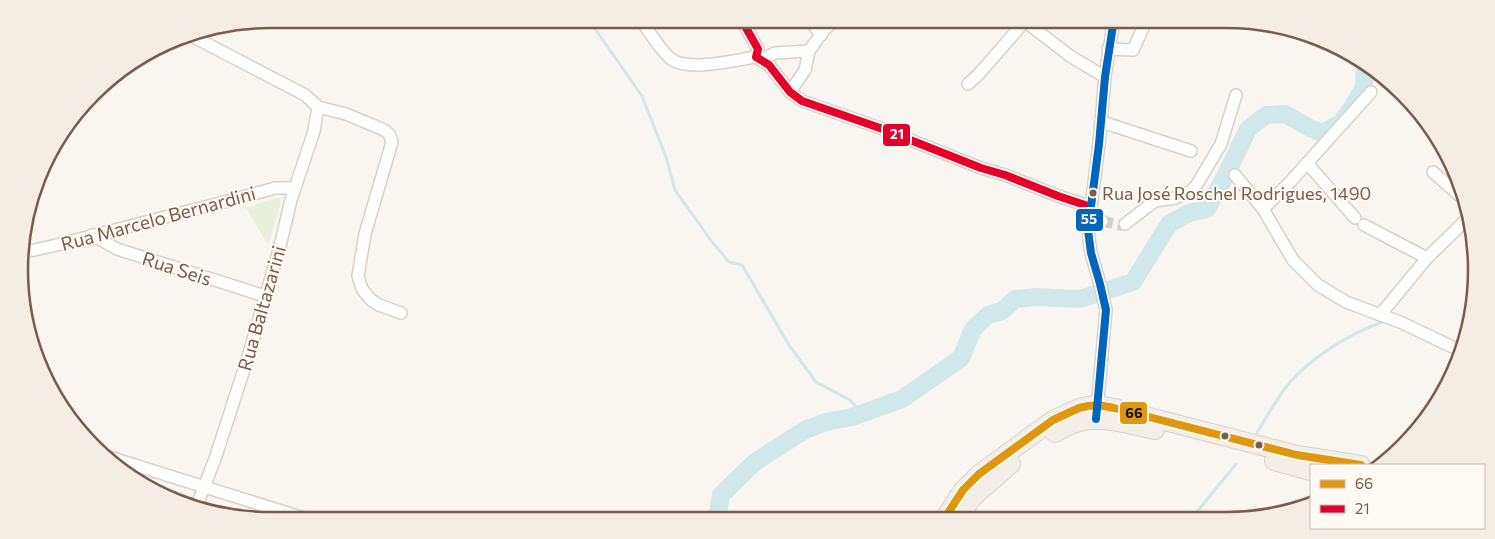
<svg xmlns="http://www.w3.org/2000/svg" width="1495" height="539" font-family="Commissioner,sans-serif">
<rect width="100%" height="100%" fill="#f9f5f0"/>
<path fill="#e7f0db" d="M 275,198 L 279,198 L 281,202 L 268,245 L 246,208 Z"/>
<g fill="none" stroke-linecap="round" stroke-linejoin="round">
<g stroke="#d0e8ea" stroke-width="3">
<path d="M 593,26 L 642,96 L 666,157 L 675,190 L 712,242 L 729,262 L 742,265 L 789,345 L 816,382 L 850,400 L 862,413"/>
<path d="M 1257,433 C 1267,416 1278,396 1291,381 C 1316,354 1351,333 1385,321 L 1392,308"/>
<path d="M 1192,518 L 1236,464"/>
</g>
<path stroke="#d0e8ea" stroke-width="18" d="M 717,519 L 721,495 L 755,462 L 805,430 L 826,422 L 852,417 L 902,399 L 961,358 L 973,329 L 988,315 L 1002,311 L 1015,299 L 1036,297 L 1080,299 L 1133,282 L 1169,224 L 1189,213 L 1207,209 L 1225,177 L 1248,129 L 1266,115 L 1285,114 L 1310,128 L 1322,133 L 1341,123 L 1353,106 L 1364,87 L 1365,64"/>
<path stroke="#d9cfc7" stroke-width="11" stroke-dasharray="11 5.5" stroke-linecap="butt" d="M 1102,221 L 1120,225 L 1125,224"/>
<g stroke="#d7d1cb" stroke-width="14">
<g id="minor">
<path d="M 573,19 L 587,22 L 606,19"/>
<path d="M 640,19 C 649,31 660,50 671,59 C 689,72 735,60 756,57"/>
<path d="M 741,19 L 758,49 L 756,57 L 769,65 L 790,92 L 802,101 L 880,128 L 981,168 L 1005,175 L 1058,196 L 1091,207"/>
<path d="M 809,19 L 821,35"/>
<path d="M 1022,19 L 1070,56 L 1105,77"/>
<path d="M 190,35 L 305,95 L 318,107 L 346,114 L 384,130 L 389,134 L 392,142 L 365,234 L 358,276 L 362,289 L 371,300 L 379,305 L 401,313"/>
<path d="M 1108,49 L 1133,50 L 1147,19"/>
<path d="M 761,60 L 775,53 L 809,51"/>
<path d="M 968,84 L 978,75 L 1025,21"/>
<path d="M 790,92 L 805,70 L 809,51 L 824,30 L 836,19"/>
<path d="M 1102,122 L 1191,151"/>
<path d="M 1307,163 L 1355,218"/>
<path d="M 1433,172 L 1460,196"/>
<path d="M 1235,175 L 1263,209 L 1293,260 L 1318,285 L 1346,302 L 1400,322 L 1461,351"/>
<path d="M 1263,209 L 1291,181 L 1371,92"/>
<path d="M 1089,220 L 1102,221"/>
<path d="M 1125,224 L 1155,201 L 1175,198 L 1190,192 L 1196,186 L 1221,144 L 1236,95"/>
<path d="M 1364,225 L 1427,258"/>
<path d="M 92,235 L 117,249 L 265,296"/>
<path d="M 22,251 L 30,251 L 52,246 L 232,200 L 275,188 L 295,188"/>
<path d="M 1380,315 L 1427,258 L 1468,218"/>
<path d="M 1097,410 L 1106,310 L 1100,284 L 1091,253 L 1088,230 L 1099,144 L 1105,77 L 1114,19"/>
<path d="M 109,457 L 310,520"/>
<path d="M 196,508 L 216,456 L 248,357 L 279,250 L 291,200 L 314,131 L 318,107"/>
</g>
</g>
<g stroke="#dad1cc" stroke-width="20">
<g id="primary">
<path d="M 1055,433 C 1090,410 1117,422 1155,430"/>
<path d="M 1274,461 L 1311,471"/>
<path d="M 960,516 L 972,498 L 1011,464"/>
<path d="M 944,519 L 963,490 L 979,474 L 1053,420 L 1079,408 L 1088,406 L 1098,405 L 1114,408 L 1297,455 L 1361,465"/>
</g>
</g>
<use href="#minor" stroke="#fefefd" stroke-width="11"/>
<use href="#primary" stroke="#f3eee8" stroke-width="18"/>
<g stroke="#fffaf3" stroke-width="11">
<path id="bus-1" d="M 944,519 L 963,490 L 979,474 L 1053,420 L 1079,408 L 1088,406 L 1098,405 L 1114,408 L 1297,455 L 1361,465"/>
</g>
<g stroke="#fffaf3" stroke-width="11">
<path id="bus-2" d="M 741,19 L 758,49 L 756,57 L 769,65 L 790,92 L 802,101 L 880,128 L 981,168 L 1005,175 L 1058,196 L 1091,207"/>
</g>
<g stroke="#fffaf3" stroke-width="11">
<path id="bus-3" d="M 1096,419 L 1106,310 L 1100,284 L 1091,253 L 1088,230 L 1099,144 L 1105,77 L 1114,19"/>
</g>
<use href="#bus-1" stroke="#de970f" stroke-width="8"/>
<use href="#bus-2" stroke="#e4002b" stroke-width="8"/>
<use href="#bus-3" stroke="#0065bd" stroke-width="8"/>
</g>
<g fill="#7a5c4d" stroke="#fffaf3" stroke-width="2">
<circle cx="1093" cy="193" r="4.5"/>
<circle cx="1225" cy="436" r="4.5"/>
<circle cx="1259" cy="445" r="4.5"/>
</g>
<g text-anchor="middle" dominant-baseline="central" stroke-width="4" stroke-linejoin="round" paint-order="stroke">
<g font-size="18" fill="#7a5c4d" stroke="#fffaf3" text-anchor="start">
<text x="1102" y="193">Rua José Roschel Rodrigues, 1490</text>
</g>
<g font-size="19" fill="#7a5c4d" stroke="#fffaf3">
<text transform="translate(158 218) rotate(-15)">Rua Marcelo Bernardini</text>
<text transform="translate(177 268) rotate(18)">Rua Seis</text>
<text transform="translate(261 308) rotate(-74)">Rua Baltazarini</text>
</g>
</g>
<path d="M0 0H1495V539H0ZM270 28H1226A242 242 0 0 1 1468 270V270A242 242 0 0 1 1226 512H270A242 242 0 0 1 28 270V270A242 242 0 0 1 270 28Z" fill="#f4ede6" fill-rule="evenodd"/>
<path fill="none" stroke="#7a5c4d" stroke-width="2.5" d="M270 28H1226A242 242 0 0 1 1468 270V270A242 242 0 0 1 1226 512H270A242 242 0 0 1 28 270V270A242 242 0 0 1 270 28Z"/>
<g stroke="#fffaf3" stroke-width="2">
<rect x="882" y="123" width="29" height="24" rx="5" fill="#e4002b"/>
<rect x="1075" y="208" width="29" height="24" rx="5" fill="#0065bd"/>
<rect x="1119" y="401" width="29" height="24" rx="5" fill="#de970f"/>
</g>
<g font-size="14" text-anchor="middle" font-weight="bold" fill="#fff">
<text x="897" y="139">21</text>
<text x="1089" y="224">55</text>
</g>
<g font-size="14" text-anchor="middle" font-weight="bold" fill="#111">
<text x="1134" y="418">66</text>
</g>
<rect x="1310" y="464" width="175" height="65" fill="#fffaf3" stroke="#cabbb1"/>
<rect x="1320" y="480" width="25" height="8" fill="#de970f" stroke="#cabbb1"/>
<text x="1355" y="489" font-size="15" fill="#7a5c4d">66</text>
<rect x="1320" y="505" width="25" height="8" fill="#e4002b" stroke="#cabbb1"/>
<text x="1355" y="514" font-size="15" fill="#7a5c4d">21</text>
</svg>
